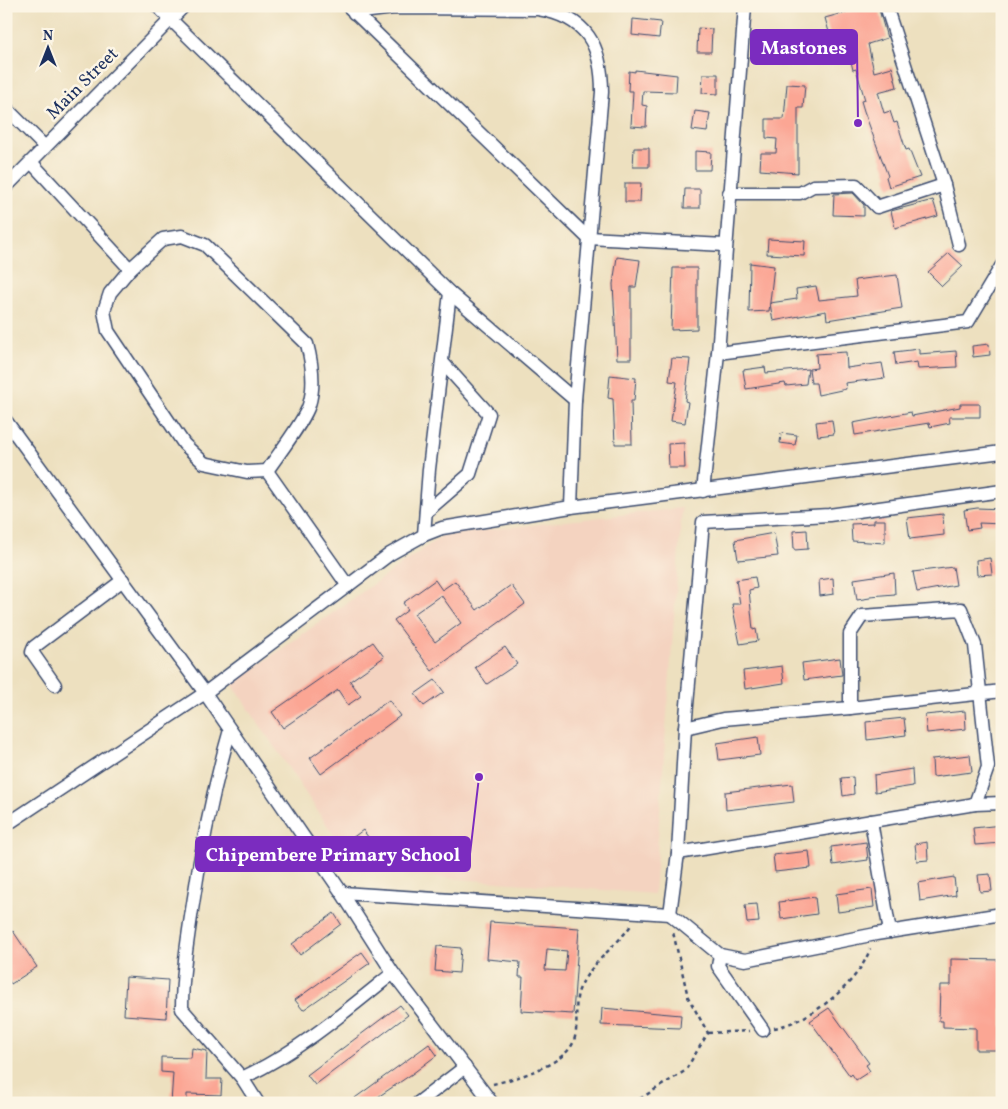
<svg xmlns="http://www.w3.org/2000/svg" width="1008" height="1109" font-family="Vollkorn,serif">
<rect width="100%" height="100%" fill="#fcf5e5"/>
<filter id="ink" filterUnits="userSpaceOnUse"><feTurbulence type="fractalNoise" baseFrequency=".02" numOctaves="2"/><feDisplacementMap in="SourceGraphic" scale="10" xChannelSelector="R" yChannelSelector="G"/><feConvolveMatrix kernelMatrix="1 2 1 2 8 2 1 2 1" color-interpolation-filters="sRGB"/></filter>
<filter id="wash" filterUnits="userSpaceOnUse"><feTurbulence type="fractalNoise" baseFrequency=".0096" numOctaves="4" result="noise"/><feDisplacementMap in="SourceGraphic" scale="20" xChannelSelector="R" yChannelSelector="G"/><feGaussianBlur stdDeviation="1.12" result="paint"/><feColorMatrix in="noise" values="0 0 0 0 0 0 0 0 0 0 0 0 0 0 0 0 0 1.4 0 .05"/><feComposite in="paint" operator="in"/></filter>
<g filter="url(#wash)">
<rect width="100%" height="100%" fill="#ede0bf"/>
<path fill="#f4d3c0" d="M 682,508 L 654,894 L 358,871 L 232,684 L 443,535 Z"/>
<g id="blocks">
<g fill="#fba694" fill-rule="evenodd">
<path d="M 868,6 L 878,6 L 887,38 L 868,44 L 874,72 L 892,67 L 897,87 L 878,92 L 884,113 L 890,111 L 894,123 L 897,122 L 906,150 L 909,149 L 920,177 L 889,187 L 886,177 L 888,176 L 864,111 L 861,101 L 865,100 L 856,69 L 853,70 L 848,49 L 835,53 L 825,18 Z"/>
<path d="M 633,19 L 661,22 L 659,38 L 632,35 Z"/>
<path d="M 698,28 L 712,29 L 711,52 L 697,52 Z"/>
<path d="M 635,70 L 677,75 L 676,92 L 643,91 L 642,105 L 647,106 L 646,127 L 631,126 L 633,91 L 628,91 L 629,71 L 635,72 Z"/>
<path d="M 703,74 L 718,74 L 718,94 L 702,93 Z"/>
<path d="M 787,84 L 805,85 L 803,108 L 798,108 L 798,173 L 760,170 L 761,153 L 776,153 L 777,139 L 766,138 L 766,119 L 784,119 Z"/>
<path d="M 695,111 L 710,113 L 707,132 L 692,130 Z"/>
<path d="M 634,148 L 649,148 L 649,167 L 633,167 Z"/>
<path d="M 695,151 L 711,152 L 710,170 L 695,170 Z"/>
<path d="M 625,183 L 641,183 L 640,202 L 625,202 Z"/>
<path d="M 685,189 L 700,189 L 700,208 L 684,208 Z"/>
<path d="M 853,193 L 864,205 L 864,216 L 833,215 L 834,194 Z"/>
<path d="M 933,200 L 938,216 L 895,228 L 891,211 Z"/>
<path d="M 768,239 L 805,241 L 804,256 L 767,254 Z"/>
<path d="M 949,253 L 963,266 L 942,286 L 928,272 Z"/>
<path d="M 617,257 L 640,260 L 636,287 L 631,287 L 631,359 L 617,359 L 613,284 Z"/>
<path d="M 750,263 L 774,266 L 769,311 L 749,312 Z"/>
<path d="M 673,268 L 697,268 L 697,329 L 671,330 Z"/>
<path d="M 897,275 L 902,308 L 827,320 L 826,311 L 773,321 L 770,303 L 797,299 L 796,289 L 816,286 L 819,300 L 857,296 L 855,280 Z"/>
<path d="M 989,344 L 990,355 L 973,357 L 972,346 Z"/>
<path d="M 919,349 L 919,354 L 956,351 L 957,367 L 918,369 L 917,362 L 896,365 L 894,352 Z"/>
<path d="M 846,352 L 847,368 L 882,363 L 885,378 L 845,383 L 846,389 L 818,395 L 816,383 L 811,383 L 809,369 L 817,368 L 816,354 Z"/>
<path d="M 672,358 L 690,359 L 685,401 L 688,402 L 685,423 L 671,421 L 677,382 L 669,381 Z"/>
<path d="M 765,367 L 766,373 L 808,369 L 806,384 L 786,386 L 785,383 L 746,389 L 743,370 Z"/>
<path d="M 610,375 L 636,378 L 634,401 L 631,401 L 632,444 L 615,444 L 613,399 L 608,398 Z"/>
<path d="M 960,404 L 980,404 L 980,417 L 949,417 L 950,423 L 930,427 L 929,423 L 855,435 L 853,423 L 911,412 L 912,416 L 960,407 Z"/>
<path d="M 832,420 L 834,434 L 818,436 L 816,422 Z"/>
<path d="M 781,433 L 797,435 L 795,445 L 780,443 Z"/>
<path d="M 684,443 L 685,468 L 669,468 L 668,444 Z"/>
<path d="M 977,508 L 1002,509 L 1002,524 L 979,523 L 980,528 L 967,530 L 964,510 Z"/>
<path d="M 943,514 L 944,535 L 910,539 L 907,518 Z"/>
<path d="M 874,520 L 885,520 L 885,543 L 852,541 L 851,524 L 874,523 Z"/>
<path d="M 807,530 L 808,549 L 794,550 L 793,531 Z"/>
<path d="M 774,533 L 778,556 L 738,560 L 735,540 Z"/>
<path d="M 990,558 L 992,574 L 977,575 L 976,560 Z"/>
<path d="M 953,567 L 956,585 L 917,592 L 913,572 Z"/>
<path d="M 894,573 L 895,594 L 870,596 L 870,598 L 857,600 L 854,579 Z"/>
<path d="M 755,577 L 757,588 L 749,590 L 753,630 L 756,629 L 758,641 L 740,644 L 732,604 L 740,604 L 736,580 Z"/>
<path d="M 833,578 L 834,594 L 820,596 L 819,580 Z"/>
<path d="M 435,580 L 442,590 L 455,581 L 477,610 L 511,585 L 525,604 L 432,671 L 394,620 L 408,610 L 403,603 ZM 441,595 L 461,623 L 435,642 L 414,614 Z"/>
<path d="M 373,642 L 384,657 L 350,681 L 361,696 L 348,705 L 338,690 L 283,728 L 272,712 Z"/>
<path d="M 505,647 L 517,664 L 487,684 L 475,667 Z"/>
<path d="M 840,658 L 842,675 L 804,680 L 802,663 Z"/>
<path d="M 782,666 L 784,683 L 745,689 L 743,671 Z"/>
<path d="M 435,680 L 444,692 L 424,706 L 415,694 Z"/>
<path d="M 389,700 L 400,716 L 321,774 L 310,758 Z"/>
<path d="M 965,711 L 966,729 L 927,733 L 925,715 Z"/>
<path d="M 904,718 L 906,735 L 867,740 L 866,722 Z"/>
<path d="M 758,737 L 760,755 L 719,760 L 717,743 Z"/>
<path d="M 970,755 L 972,772 L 933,777 L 932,759 Z"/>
<path d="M 912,769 L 913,786 L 875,792 L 874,775 Z"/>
<path d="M 853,777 L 854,794 L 843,796 L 841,778 Z"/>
<path d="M 792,784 L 794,802 L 726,810 L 725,792 Z"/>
<path d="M 1002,825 L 1002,843 L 975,845 L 973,828 Z"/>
<path d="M 363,830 L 371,841 L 351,854 L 344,844 Z"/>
<path d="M 866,842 L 868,860 L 833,865 L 831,847 Z"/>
<path d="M 927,842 L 928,860 L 917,861 L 915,844 Z"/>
<path d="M 809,851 L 811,868 L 775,872 L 773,855 Z"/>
<path d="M 990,874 L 992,891 L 980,892 L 978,875 Z"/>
<path d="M 954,877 L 956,895 L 920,901 L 918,883 Z"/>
<path d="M 872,889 L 874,907 L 838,912 L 836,894 Z"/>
<path d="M 815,897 L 817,914 L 781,919 L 779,902 Z"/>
<path d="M 757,904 L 759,922 L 747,923 L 745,905 Z"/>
<path d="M 334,913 L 341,924 L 300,955 L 292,944 Z"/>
<path d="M 490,922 L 579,928 L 573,1014 L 521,1011 L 523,977 L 519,977 L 520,962 L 487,959 ZM 547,949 L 567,951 L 565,971 L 545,970 Z"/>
<path d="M 13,931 L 37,967 L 11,984 L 6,976 L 6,936 Z"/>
<path d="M 437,946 L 461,948 L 459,973 L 435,971 Z"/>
<path d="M 362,952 L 370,963 L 303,1010 L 295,1000 Z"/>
<path d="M 951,959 L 1002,960 L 1002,1050 L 976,1050 L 976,1028 L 943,1027 L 943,1021 L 939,1021 L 940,985 L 951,985 Z"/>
<path d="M 126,977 L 168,980 L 166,1018 L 124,1015 Z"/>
<path d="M 400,1005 L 408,1015 L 315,1085 L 307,1075 Z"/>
<path d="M 602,1008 L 681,1015 L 680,1028 L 601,1025 Z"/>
<path d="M 829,1008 L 869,1063 L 866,1065 L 870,1071 L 856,1080 L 852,1074 L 850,1076 L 810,1021 Z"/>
<path d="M 429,1044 L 437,1055 L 412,1074 L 369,1103 L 348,1103 Z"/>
<path d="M 192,1048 L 207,1051 L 206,1079 L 222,1079 L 221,1095 L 187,1094 L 187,1103 L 171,1103 L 173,1073 L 161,1072 L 161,1057 L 191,1058 Z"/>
</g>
</g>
</g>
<g filter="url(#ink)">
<use href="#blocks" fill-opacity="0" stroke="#3a4a6d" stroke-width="1"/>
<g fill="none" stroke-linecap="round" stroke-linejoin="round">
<g stroke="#3a4a6d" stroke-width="15">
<g id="minor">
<path d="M 157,6 L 450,293 L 575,400"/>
<path d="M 348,6 L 588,238 L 725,245"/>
<path d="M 886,6 L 944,185 L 959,245"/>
<path d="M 354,13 L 394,8 L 538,9 C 587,17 602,46 602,92 L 575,400 L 571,507"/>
<path d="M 6,108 L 45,147"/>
<path d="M 31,162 L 130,269"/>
<path d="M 6,187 L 184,6"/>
<path d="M 729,193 L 800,193 L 813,186 L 856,185 L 877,207 L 944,185"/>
<path d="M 182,236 L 205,245 L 307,344 C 312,363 315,386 309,405 C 305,420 277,456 267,471 L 247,472 L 204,463 L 184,444 L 108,331 L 104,311 L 110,293 L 130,269 L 163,239 Z"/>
<path d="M 718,353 L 968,322 L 1002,265"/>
<path d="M 6,421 L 205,693 L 342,893 L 393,973 L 492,1103"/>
<path d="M 267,471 L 348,586"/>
<path d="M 703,491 L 718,353 L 745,6"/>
<path d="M 426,512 L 470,474 L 489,414 L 443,363"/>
<path d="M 424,535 L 429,469 L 450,293"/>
<path d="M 55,685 L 32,652 L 34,647 L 123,580"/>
<path d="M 850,708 L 850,634 L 862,616 L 961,609 L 975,645 L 988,767 L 975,804"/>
<path d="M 685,728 L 723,719 L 850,708 L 1002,691"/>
<path d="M 230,730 C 213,789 201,849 192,910 C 187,943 182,975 182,1009 L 242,1078 L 258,1103"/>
<path d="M 871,821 L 890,932"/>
<path d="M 6,825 L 205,693 L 390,554 L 424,535 L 442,528 L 571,507 L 1002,452"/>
<path d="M 678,853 L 975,804 L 1002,803"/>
<path d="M 342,893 L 670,914 L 678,853 L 685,728 L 703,522 L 829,515 L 1002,491"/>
<path d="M 670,914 L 720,955 L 745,960 L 876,934 L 1002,914"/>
<path d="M 720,955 L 718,966 L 763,1030"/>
<path d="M 242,1078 C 298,1052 345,1012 393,973"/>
<path d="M 418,1103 L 465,1067"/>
</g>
</g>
<g stroke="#3a4a6d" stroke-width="2.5" stroke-dasharray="4 4" stroke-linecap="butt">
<path d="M 774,1028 C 811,1021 858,984 870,949"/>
<path d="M 708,1033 L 749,1031"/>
<path d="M 493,1084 C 515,1079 563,1065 573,1043 C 580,1027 573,1006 579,990 C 589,964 617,946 632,924"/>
<path d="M 633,1103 L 685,1071 L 708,1033 L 688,997 L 673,932"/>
</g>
<use href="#minor" stroke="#fff" stroke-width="12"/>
</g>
</g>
<g text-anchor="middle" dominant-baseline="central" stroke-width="5" stroke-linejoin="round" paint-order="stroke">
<g font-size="18" fill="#1b2f5e" stroke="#fcf5e5">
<text transform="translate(83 84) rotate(-45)">Main Street</text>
</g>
</g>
<path fill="none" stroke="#7b2cbf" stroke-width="2" d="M858 123L857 47M479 777L470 854"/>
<g fill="#7b2cbf" stroke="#fcf5e5" stroke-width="2">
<circle cx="858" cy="123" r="5"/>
<circle cx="479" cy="777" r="5"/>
</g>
<g fill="#7b2cbf" stroke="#7b2cbf" stroke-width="2">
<rect x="751" y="30" width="106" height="34" rx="5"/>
<rect x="196" y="837" width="274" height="34" rx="5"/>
</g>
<g font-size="19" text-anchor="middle" font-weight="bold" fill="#fff">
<text x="804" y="54">Mastones</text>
<text x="333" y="861">Chipembere Primary School</text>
</g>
<rect width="1008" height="1109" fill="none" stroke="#fcf5e5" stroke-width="25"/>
<g transform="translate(48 48)" stroke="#fcf5e5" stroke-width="4" paint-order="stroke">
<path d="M0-4L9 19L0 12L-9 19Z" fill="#1b2f5e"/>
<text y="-8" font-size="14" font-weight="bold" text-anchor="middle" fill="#1b2f5e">N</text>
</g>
</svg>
